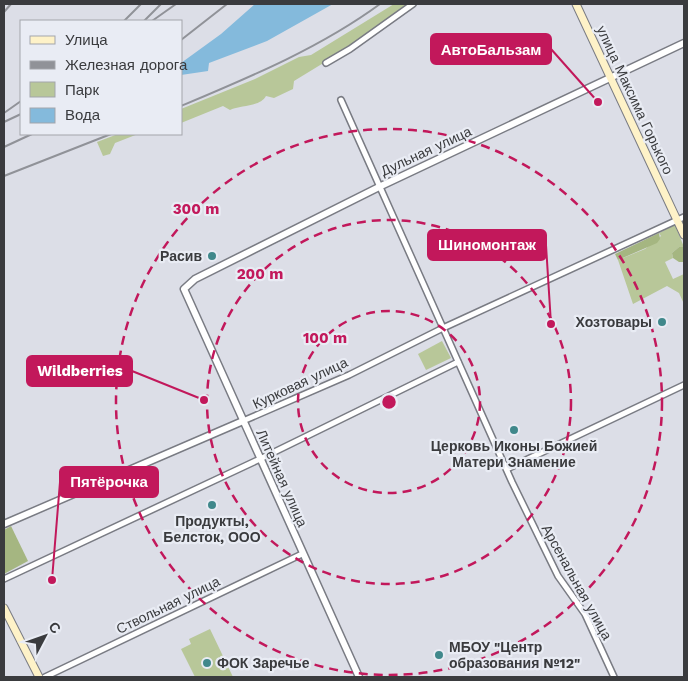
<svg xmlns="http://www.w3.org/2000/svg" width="688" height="681" font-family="'Work Sans',sans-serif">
<rect width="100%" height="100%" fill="#dcdee7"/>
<g fill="#b8c799">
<path d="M 394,4 L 407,4 L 348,48 L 294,81 L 293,89 L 274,98 L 266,96 C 260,107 241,105 230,110 L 223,106 L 181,123 L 181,109 L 255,79 L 299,57 L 311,55 Z"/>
<path d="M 118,134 L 138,134 L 115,143 L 110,154 L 103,156 L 97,142 Z"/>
<path d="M 675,225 L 684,247 L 679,247 L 672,253 L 673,258 L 665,262 L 673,279 L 684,274 L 684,304 L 679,293 L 667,286 L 633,304 L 618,260 L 645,249 L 661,236 L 659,233 Z"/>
<path d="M 442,341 L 451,358 L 426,370 L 418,354 Z"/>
<path d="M 210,629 L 233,677 L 195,677 L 181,649 L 191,644 L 189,639 Z"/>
</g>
<g fill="#a5b681">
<path d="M 659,233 L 660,239 L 657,243 L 618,260 L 615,254 Z"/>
<path d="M 679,247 L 684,247 L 684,262 L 679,262 L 673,258 L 672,253 Z"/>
<path d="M 11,526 L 28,561 L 4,574 L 4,530 Z"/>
</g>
<path fill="#84badc" d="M 255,4 L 333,4 L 267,41 L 209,63 L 208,71 L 181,75 L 181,63 L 221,34 Z"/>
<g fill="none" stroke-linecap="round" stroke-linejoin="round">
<g stroke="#797b83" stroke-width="8">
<g id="minor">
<path d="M 326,63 L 350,49 L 413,4"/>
<path d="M 341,100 L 512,482 L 558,576 L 585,614 L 614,677"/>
<path d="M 243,421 L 349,375 L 443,328 L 684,217"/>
<path d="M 507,469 L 684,385"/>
<path d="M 4,579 L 260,459 L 458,362"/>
<path d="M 45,677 L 302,554"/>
</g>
</g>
<g stroke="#797b83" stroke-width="9">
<g id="tertiary">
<path d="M 4,524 L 243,421"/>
<path d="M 359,677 L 184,289 L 195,279 L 381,186 L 684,43"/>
</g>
</g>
<g stroke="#797b83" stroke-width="9">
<g id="secondary">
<path d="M 576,4 L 684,235"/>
<path d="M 4,608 L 39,677"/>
</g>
</g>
<use href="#minor" stroke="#fff" stroke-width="5"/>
<use href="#tertiary" stroke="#fff" stroke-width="6"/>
<use href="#secondary" stroke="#fef2c8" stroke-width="7"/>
<g stroke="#909298" stroke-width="2">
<path d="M 4,12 L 11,4"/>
<path d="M 124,21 L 141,4"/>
<path d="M 144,21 L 161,4"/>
<path d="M 152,21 L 176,4"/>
<path d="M 181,40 L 227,4"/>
<path d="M 181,106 C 250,77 320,48 380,4"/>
<path d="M 4,113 L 21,101"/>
<path d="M 4,122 L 21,114"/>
<path d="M 4,147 L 32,134"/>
<path d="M 4,176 L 111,134"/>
</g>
</g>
<g fill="none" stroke="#c2185b" stroke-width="2.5" stroke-dasharray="9 6">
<circle cx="389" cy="402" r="91"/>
<circle cx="389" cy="402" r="182"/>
<circle cx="389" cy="402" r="273"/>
</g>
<g fill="#40888b" stroke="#e9ecf4" stroke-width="2">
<circle cx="212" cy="256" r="5"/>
<circle cx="662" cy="322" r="5"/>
<circle cx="514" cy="430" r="5"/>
<circle cx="212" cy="505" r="5"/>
<circle cx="439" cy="655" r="5"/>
<circle cx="207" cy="663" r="5"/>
</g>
<g text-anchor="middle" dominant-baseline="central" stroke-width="4.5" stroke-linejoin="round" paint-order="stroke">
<g font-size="14" fill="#3a3b3e" stroke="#e9ecf4">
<text transform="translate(635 100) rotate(65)">улица Максима Горького</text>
<text transform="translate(426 151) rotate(-25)">Дульная улица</text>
<text transform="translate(300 383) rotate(-25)">Курковая улица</text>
<text transform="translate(282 478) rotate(66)">Литейная улица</text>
<text transform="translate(577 582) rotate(61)">Арсенальная улица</text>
<text transform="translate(168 605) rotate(-26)">Ствольная улица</text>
</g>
<g font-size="14" font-weight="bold" fill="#3a3b3e" stroke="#e9ecf4" text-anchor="end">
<text x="202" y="256">Расив</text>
<text x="652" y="322">Хозтовары</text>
<text x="514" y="446" text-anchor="middle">Церковь Иконы Божией<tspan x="514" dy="16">Матери Знамение</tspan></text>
<text x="212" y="521" text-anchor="middle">Продукты,<tspan x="212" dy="16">Белсток, ООО</tspan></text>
<text x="449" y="647" text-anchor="start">МБОУ "Центр<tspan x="449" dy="16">образования №12"</tspan></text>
<text x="217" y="663" text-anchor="start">ФОК Заречье</text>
</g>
</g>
<circle cx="389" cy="402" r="8" fill="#c2185b" stroke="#e9ecf4" stroke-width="2.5"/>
<g font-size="15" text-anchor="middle" font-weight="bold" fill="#c2185b" stroke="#e9ecf4" stroke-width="4.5" stroke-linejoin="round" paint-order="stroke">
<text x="196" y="214">300 m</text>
<text x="260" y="279">200 m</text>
<text x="325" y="343">100 m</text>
</g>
<path fill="none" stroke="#c2185b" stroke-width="2" d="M598 102L551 49M551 324L546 245M204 400L132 371M52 580L60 482"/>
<g fill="#c2185b" stroke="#e9ecf4" stroke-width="2">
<circle cx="598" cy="102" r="5"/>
<circle cx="551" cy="324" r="5"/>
<circle cx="204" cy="400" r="5"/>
<circle cx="52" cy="580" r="5"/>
</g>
<g fill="#c2185b" stroke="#c2185b" stroke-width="2">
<rect x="431" y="34" width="120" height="30" rx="5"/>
<rect x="428" y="230" width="118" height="30" rx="5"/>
<rect x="27" y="356" width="105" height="30" rx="5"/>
<rect x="60" y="467" width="98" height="30" rx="5"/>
</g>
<g font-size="15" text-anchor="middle" font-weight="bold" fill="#fff">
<text x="491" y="55">АвтоБальзам</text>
<text x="487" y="250">Шиномонтаж</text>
<text x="80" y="376">Wildberries</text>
<text x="109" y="487">Пятёрочка</text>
</g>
<rect width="688" height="681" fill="none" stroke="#3a3b3e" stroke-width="10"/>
<rect x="20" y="20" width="162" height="115" fill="#e9ecf4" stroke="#a3a5ab"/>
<rect x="30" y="36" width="25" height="8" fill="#fef2c8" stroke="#a3a5ab"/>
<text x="65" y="45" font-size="15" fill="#3a3b3e">Улица</text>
<rect x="30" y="61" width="25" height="8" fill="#909298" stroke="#a3a5ab"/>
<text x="65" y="70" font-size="15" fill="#3a3b3e">Железная дорога</text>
<rect x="30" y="82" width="25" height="15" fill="#b8c799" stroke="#a3a5ab"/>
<text x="65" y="95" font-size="15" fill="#3a3b3e">Парк</text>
<rect x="30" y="108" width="25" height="15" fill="#84badc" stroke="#a3a5ab"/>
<text x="65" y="120" font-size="15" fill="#3a3b3e">Вода</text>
<g transform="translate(45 636) rotate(49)" stroke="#e9ecf4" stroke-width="4" paint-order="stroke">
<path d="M0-4L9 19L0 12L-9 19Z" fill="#3a3b3e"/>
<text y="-8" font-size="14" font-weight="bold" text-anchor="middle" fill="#3a3b3e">С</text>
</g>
</svg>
